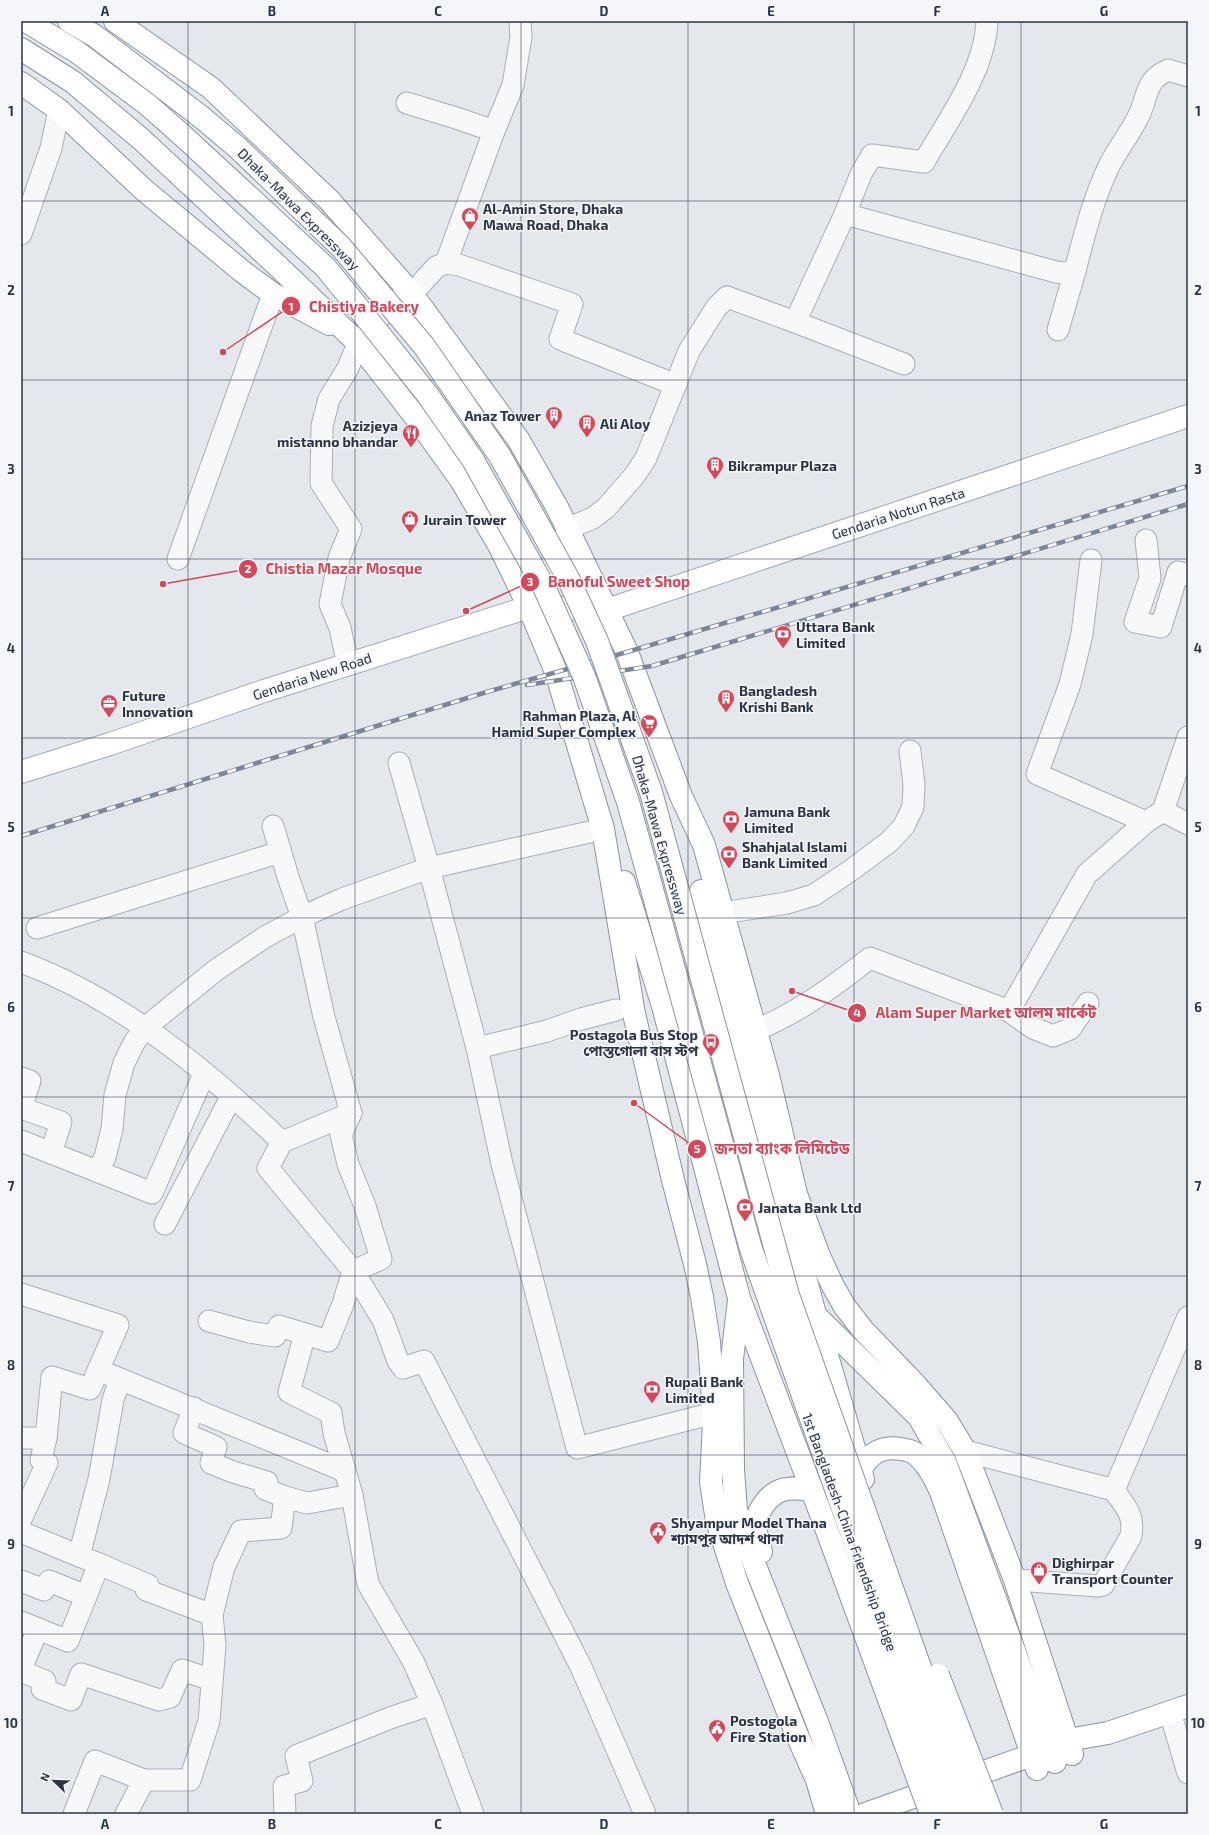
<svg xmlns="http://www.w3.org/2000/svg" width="1209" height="1835" font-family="'Exo 2','Noto Sans Bengali',sans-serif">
<rect width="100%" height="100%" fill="#e4e7ec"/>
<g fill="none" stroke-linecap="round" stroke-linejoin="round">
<g stroke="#a9aeb7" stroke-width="23">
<g id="minor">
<path d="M 407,103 L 456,118 L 494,131 L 513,85 L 521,37 L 520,21"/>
<path d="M 845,214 L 861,174 L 872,155 L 924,162 C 948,120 985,71 987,21"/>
<path d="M 21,234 L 51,148 L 59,110"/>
<path d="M 446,263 L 494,131"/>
<path d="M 795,322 L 904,364"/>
<path d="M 1058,330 L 1075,271"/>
<path d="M 1146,540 L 1150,578 L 1135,622 L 1161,627 L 1178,572 L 1188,575"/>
<path d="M 178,559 L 273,294"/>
<path d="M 1091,560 L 1082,634 L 1070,684 L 1037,774 L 1146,822"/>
<path d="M 535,595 L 569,528 L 593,518 L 606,508 L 635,475 L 646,458 L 689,351 L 716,308 L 727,297 L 795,322 L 845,214 L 1056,272 L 1064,273 L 1075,271 C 1084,236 1093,199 1109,166 C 1117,150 1129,135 1137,119 C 1149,98 1143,81 1168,70 L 1188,76"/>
<path d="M 348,665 L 340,628 L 330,604 L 339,558 L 351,529 L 321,483 L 322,426 L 329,399 L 348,368 L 358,344 L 392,302 L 412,294 L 436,267 L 446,263 L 459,265 L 572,304 L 560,339 L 676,385"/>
<path d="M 399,763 L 429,868 L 477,1048 L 502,1164 L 577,1448 L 714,1413"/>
<path d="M 1163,811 L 1188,824"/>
<path d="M 273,826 L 288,877 L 302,917 L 324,1017 L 351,1113 L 341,1135 L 348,1164 L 365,1206 L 381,1259 L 353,1271 L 343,1304 L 328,1341 L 305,1334 L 289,1392 L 331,1413 L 334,1433 L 352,1495 L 368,1584 L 413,1661 L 432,1704 L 473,1814"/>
<path d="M 722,913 L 787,903 L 814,895 L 850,871 L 889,842 L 904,826 L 913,807 L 914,784 L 910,751"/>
<path d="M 37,928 L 280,852"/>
<path d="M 21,962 C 119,998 207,1070 282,1142 L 268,1168 L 353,1271 L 383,1320 L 398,1361 L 403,1368 L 424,1361 L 581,1667 L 645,1814"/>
<path d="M 1009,1011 L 1033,1028 L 1053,1036 L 1070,1029 L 1088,1003"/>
<path d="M 756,1030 C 798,1013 834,986 870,958 L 1009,1011 L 1087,874 L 1146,822 L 1163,811 L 1188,737"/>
<path d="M 477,1048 L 547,1031 L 581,1019 L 616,1010"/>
<path d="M 21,1078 L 30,1081 L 21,1108 L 61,1122 L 51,1153"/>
<path d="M 21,1141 L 152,1193 L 204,1074"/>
<path d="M 282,1142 L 351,1113"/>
<path d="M 98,1172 L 105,1157 L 112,1129 L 115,1095 L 124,1063 L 135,1041 L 146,1027 L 216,970 L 265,937 L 302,917 L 342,899 L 429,868 L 603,829"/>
<path d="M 165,1224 L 231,1097"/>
<path d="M 21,1294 L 118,1325 L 90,1389 L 52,1377 L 46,1438 L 41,1460 L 47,1463 L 21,1519"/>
<path d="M 209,1321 L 249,1332 L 275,1336 L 279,1326 L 305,1334"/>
<path d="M 98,1370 L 345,1471"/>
<path d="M 194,1408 L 184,1433 L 216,1447 L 211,1463 L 233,1472 L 267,1482 L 265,1489 L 285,1497"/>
<path d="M 21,1438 L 46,1438"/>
<path d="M 965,1451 L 1114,1490 L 1188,1317"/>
<path d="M 21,1532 L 99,1564 L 68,1641 L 21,1622"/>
<path d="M 79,1556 L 99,1479 L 113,1400 L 120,1379"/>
<path d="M 99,1564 L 148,1585 L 146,1590 L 212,1615"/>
<path d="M 1015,1580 L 1098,1586 L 1103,1585 L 1131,1536 C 1135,1514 1125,1507 1114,1490"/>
<path d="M 21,1581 L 44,1590 L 49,1581 L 86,1596"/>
<path d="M 21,1669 L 38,1629"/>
<path d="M 21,1671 L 45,1681 L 42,1689 L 71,1700 L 81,1674 L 159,1700 L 170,1697 L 182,1670 L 212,1680"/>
<path d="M 1170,1712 L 1188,1773"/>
<path d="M 74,1814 L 95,1761 L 144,1780"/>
<path d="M 126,1814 L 144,1780 L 190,1780 L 209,1721 L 215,1645 L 212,1615 L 224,1567 L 241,1531 L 281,1528 L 285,1497 L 307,1503 L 352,1495"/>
<path d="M 285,1814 L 284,1786 L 302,1781 L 296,1756 L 390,1718 L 432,1704"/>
</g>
</g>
<g stroke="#a3abb8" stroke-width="24">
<path id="major" d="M 21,772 L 110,744 L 264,691 L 529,607 L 607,610 L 1188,416"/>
</g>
<g stroke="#8b94a3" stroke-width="24">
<g id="highway">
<path d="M 26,21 L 77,52 L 148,105 L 183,136"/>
<path d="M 69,21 L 95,36 L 200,116"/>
<path d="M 115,21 L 211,88 L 329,200 L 412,294 L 518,439 L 557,507 L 627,652 L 681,796 L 704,845 L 768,1075 L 796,1194 L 819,1256 L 833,1286 L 845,1307 L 863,1330 L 913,1382 L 947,1421 L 965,1451 L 1015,1580 L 1072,1754"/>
<path d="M 21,49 L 73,82 L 141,139 L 282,270 L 358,343 L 417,419 L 461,480 L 500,547 L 529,607 L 556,672 L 603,829 L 634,1014 L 673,1180 L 695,1264 L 702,1297 L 709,1342 L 712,1383 L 714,1422 L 711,1482 L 717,1521 L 737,1583 L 797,1735 L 817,1780 L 827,1814"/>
<path d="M 21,83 L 59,110 L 144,190 L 243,272 L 273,294 L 329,324"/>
<path d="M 624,882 L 663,1006 L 739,1298 L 818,1506"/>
<path d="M 701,891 L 815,1314 L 863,1479"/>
<path d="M 739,1300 L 732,1359 L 733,1470 L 736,1510 L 750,1553 L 817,1722 L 850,1814"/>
<path d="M 815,1315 L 919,1417 L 945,1462 L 1055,1762"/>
<path d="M 857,1479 C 864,1458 877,1445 901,1449 C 907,1450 913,1451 918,1456 C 929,1466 935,1479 941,1492 L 1037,1769"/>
<path d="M 761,1552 C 758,1543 755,1533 756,1524 C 758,1508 771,1491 787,1489 C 799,1487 812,1490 824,1493"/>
<path d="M 865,1814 L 1032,1755 L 1068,1740 L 1108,1733 L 1188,1706"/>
</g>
</g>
<use href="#minor" stroke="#f7f8fa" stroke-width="21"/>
<use href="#major" stroke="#fff" stroke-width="22"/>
<use href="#highway" stroke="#fff" stroke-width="22"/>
<g stroke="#7d8696" stroke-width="4.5">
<g id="rail">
<path d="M 527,685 L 652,666 L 1188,504"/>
<path d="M 21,836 L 490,691 L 627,652 L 1188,486"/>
</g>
</g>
<use href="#rail" stroke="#f4f6f9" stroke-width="3" stroke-dasharray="9" stroke-linecap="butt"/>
<g stroke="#8b94a3" stroke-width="24" stroke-linecap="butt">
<g id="highway-bridge">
<path d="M 200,116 L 238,148 L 341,247 L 424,346 L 500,456 L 568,578 L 597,641 L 651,792 L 788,1295 L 972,1814"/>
<path d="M 183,136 L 325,267 L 352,300 L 427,394 L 473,460 L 544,587 L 584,676 L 628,802 L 751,1249 L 951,1814"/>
<path d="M 818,1506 L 931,1814"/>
<path d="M 938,1675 L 992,1814"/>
</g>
</g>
<use href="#highway-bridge" stroke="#fff" stroke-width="22"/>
</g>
<path fill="none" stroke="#2b3445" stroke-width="1" stroke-opacity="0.55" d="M 188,21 L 188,1814M 355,21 L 355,1814M 521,21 L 521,1814M 688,21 L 688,1814M 854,21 L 854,1814M 1021,21 L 1021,1814M 21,201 L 1188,201M 21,380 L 1188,380M 21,559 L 1188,559M 21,738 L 1188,738M 21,918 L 1188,918M 21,1097 L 1188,1097M 21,1276 L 1188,1276M 21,1455 L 1188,1455M 21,1634 L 1188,1634"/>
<defs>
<g id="shop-pin" transform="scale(0.9)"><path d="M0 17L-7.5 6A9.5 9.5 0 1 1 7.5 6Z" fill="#d1495b" stroke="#f4f6f9"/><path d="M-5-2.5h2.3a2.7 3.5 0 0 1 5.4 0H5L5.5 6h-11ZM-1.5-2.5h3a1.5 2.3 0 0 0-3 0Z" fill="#fff"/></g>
<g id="building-pin" transform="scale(0.9)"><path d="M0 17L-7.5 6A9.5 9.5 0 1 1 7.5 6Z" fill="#d1495b" stroke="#f4f6f9"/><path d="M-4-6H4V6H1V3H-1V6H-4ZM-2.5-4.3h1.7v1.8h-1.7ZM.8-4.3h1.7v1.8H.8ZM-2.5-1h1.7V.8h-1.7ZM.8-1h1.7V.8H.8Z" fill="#fff"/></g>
<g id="restaurant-pin" transform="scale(0.9)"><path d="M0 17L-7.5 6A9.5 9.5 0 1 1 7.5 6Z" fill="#d1495b" stroke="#f4f6f9"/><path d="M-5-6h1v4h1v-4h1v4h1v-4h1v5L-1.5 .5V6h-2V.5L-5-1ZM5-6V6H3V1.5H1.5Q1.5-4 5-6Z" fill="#fff"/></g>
<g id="bank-pin" transform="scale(0.9)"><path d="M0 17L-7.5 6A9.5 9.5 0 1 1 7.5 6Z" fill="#d1495b" stroke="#f4f6f9"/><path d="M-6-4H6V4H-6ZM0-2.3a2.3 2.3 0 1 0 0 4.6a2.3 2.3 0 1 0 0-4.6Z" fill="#fff"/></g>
<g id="office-pin" transform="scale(0.9)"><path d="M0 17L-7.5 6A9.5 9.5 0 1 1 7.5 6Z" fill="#d1495b" stroke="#f4f6f9"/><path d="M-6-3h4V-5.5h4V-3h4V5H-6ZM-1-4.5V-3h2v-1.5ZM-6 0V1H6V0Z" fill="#fff"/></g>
<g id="supermarket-pin" transform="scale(0.9)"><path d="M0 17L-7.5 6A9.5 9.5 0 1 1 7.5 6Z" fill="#d1495b" stroke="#f4f6f9"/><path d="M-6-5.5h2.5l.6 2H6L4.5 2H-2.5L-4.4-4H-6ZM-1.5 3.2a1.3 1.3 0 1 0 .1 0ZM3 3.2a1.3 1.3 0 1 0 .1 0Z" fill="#fff"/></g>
<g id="bus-pin" transform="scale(0.9)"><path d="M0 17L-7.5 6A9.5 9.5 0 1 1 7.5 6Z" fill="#d1495b" stroke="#f4f6f9"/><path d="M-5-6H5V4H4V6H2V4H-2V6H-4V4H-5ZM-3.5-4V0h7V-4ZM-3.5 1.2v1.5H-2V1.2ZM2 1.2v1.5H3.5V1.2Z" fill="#fff"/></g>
<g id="civic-pin" transform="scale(0.9)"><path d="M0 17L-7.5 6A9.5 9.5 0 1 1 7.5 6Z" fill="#d1495b" stroke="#f4f6f9"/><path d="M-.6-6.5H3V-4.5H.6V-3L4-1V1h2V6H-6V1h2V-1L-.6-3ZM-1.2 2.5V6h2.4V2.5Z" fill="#fff"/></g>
</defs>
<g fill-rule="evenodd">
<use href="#shop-pin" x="470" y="216"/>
<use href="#building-pin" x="554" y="415"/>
<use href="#building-pin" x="587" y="423"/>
<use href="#restaurant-pin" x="411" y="433"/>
<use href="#building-pin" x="715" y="465"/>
<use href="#shop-pin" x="410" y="519"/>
<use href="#bank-pin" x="783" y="634"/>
<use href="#building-pin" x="726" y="698"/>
<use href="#office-pin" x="109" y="703"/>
<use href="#supermarket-pin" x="649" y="723"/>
<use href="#bank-pin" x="731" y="819"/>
<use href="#bank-pin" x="729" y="854"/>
<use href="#bus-pin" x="711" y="1042"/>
<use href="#bank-pin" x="745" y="1207"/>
<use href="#bank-pin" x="652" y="1389"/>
<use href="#civic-pin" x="658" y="1530"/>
<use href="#shop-pin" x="1039" y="1570"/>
<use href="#civic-pin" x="717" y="1728"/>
</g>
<g text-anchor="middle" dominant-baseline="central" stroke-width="3" stroke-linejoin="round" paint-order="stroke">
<g font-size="14" font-weight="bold" fill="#2b3445" stroke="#f4f6f9" text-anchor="start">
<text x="483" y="208">Al-Amin Store, Dhaka<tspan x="483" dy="16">Mawa Road, Dhaka</tspan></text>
<text x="541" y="415" text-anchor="end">Anaz Tower</text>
<text x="600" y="423">Ali Aloy</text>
<text x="398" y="425" text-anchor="end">Azizjeya<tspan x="398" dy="16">mistanno bhandar</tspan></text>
<text x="728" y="465">Bikrampur Plaza</text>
<text x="423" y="519">Jurain Tower</text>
<text x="796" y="626">Uttara Bank<tspan x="796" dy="16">Limited</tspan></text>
<text x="739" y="690">Bangladesh<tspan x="739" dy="16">Krishi Bank</tspan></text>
<text x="122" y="695">Future<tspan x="122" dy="16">Innovation</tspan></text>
<text x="636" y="715" text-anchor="end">Rahman Plaza, Al<tspan x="636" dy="16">Hamid Super Complex</tspan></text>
<text x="744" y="811">Jamuna Bank<tspan x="744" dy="16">Limited</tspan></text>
<text x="742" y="846">Shahjalal Islami<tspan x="742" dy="16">Bank Limited</tspan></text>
<text x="698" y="1034" text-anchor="end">Postagola Bus Stop<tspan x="698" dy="16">পোস্তগোলা বাস স্টপ</tspan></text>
<text x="758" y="1207">Janata Bank Ltd</text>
<text x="665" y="1381">Rupali Bank<tspan x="665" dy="16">Limited</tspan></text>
<text x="671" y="1522">Shyampur Model Thana<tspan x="671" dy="16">শ্যামপুর আদর্শ থানা</tspan></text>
<text x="1052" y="1562">Dighirpar<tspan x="1052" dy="16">Transport Counter</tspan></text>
<text x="730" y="1720">Postogola<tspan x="730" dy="16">Fire Station</tspan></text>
</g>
<g font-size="14" fill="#2b3445" stroke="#f4f6f9">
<text transform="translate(299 209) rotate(45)">Dhaka-Mawa Expressway</text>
<text transform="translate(898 513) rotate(-18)">Gendaria Notun Rasta</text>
<text transform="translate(312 676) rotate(-18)">Gendaria New Road</text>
<text transform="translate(660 835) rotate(74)">Dhaka-Mawa Expressway</text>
<text transform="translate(850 1532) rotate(70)">1st Bangladesh-China Friendship Bridge</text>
</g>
</g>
<path fill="none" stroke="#d1495b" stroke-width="1.5" d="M223 352L291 306M163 584L248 569M466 611L530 582M792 991L857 1013M634 1103L697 1149"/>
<g fill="#d1495b" stroke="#f4f6f9" stroke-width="1.5">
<circle cx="223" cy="352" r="4"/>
<circle cx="163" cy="584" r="4"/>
<circle cx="466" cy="611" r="4"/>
<circle cx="792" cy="991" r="4"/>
<circle cx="634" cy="1103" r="4"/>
<circle cx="291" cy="306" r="10"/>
<circle cx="248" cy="569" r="10"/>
<circle cx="530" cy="582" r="10"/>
<circle cx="857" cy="1013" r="10"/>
<circle cx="697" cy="1149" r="10"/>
</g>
<g font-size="12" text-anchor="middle" font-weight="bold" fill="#fff">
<text x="291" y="311">1</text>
<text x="248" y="573">2</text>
<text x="530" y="586">3</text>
<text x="857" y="1017">4</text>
<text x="697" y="1153">5</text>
</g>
<g font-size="15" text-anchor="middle" font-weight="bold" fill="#d1495b" stroke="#f4f6f9" stroke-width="3" stroke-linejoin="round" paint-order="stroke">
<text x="364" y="312">Chistiya Bakery</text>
<text x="344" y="574">Chistia Mazar Mosque</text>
<text x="619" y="587">Banoful Sweet Shop</text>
<text x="986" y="1018">Alam Super Market আলম মার্কেট</text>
<text x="782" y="1154">জনতা ব্যাংক লিমিটেড</text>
</g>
<rect width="1209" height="1835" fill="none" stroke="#f4f6f9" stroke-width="44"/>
<g transform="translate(54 1781) rotate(293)" stroke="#f4f6f9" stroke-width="3" paint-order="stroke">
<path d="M0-3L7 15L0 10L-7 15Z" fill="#2b3445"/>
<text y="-6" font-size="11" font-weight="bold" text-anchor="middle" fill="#2b3445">N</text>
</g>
<rect x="22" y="22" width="1165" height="1791" fill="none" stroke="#2b3445" stroke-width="1.5"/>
<g font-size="13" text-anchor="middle" font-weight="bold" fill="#2b3445">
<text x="105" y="16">A</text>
<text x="272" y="16">B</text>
<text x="438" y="16">C</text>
<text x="604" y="16">D</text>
<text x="771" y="16">E</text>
<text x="937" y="16">F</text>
<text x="1104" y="16">G</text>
<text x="11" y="116">1</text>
<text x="1198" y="116">1</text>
<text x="11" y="295">2</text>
<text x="1198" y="295">2</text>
<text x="11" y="474">3</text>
<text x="1198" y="474">3</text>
<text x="11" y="653">4</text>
<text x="1198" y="653">4</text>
<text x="11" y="832">5</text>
<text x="1198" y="832">5</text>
<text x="11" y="1012">6</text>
<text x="1198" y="1012">6</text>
<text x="11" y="1191">7</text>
<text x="1198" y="1191">7</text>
<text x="11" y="1370">8</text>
<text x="1198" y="1370">8</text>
<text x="11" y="1549">9</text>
<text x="1198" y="1549">9</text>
<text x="11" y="1728">10</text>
<text x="1198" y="1728">10</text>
<text x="105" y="1829">A</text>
<text x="272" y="1829">B</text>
<text x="438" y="1829">C</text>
<text x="604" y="1829">D</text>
<text x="771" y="1829">E</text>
<text x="937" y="1829">F</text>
<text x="1104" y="1829">G</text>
</g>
</svg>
